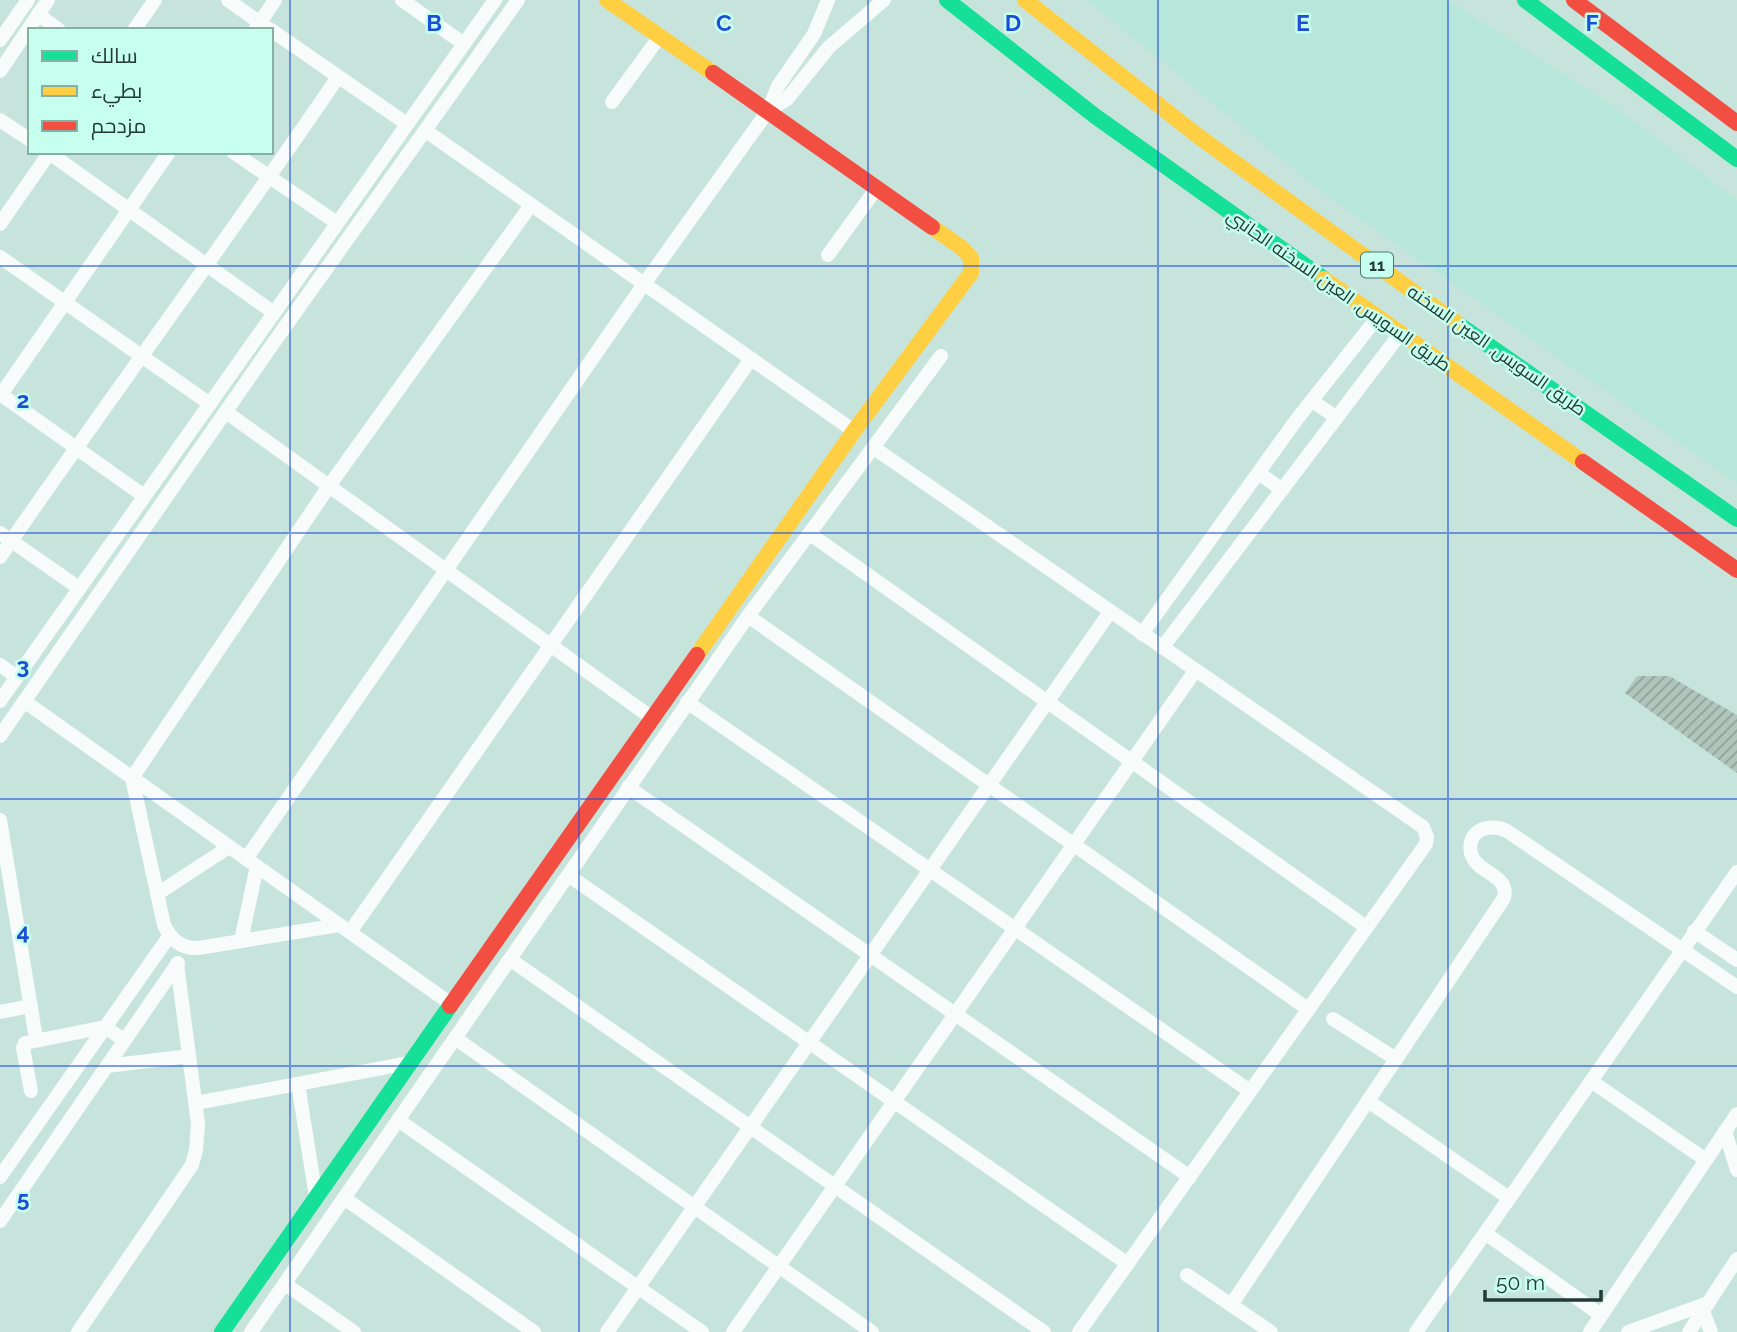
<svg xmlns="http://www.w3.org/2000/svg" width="1737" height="1332" font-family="Raleway,Cairo,sans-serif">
<defs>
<pattern id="building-hatch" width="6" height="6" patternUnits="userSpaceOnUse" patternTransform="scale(1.75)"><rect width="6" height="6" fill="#b0c5bc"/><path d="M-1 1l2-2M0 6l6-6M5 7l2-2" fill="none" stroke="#8fa199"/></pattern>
</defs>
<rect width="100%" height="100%" fill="#c7e4dc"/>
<path fill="#b6e7da" d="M 1087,0 L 1448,0 L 1612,105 L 1737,200 L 1737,483 L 1319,190 Z"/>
<path fill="url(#building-hatch)" d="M 1637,676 L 1669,676 L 1737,715 L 1737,773 L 1625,693 Z"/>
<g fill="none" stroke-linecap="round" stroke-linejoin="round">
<g stroke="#f7fbfa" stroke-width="14">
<path d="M 228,0 L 270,30"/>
<path d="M 402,0 L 464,44"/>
<path d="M 38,14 L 59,30"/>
<path d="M 134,30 L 155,0"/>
<path d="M 255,30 L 275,0"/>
<path d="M 271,30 L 407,124"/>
<path d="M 0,40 L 28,0"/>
<path d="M 0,71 L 48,0"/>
<path d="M 612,102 L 660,36"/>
<path d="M 768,111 L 787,99 L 829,47 L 884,0"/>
<path d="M 0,120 L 30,140"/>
<path d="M 426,131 L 854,431"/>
<path d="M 48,152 L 274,313"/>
<path d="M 233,152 L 337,223"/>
<path d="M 0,224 L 50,152"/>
<path d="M 828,255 L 876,189"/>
<path d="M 0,257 L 210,404"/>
<path d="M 0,394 L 144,496"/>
<path d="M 0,396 L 169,152"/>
<path d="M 1312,401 L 1336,417"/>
<path d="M 226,412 L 652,718"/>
<path d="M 874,448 L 1423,827 L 1427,837 L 1426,844 L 1079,1332"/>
<path d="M 1259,473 L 1282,490"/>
<path d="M 0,533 L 79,588"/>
<path d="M 810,534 L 1366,927"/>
<path d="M 0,557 C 111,396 228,239 338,77"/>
<path d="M 748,616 L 1308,1009"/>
<path d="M 1142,634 L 1297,419 L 1377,318"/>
<path d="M 1162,648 L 1400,334"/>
<path d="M 0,665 L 17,677"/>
<path d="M 0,701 L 495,0"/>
<path d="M 24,701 L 451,1004"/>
<path d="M 687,702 L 1250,1091"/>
<path d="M 0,736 L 272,345 L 518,0"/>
<path d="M 628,787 L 1190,1177"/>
<path d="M 0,820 L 36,1039"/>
<path d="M 246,859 L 644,284 L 768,111 L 778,86 L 814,34 L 828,0"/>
<path d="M 568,875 L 1128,1264"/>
<path d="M 157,894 L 229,847"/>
<path d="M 339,925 L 198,948 C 182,949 171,940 164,925 L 132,778 L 329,486 L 531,205"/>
<path d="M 1694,931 L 1737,960"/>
<path d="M 350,932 L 751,359"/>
<path d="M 241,941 L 257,866"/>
<path d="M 511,960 L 1044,1332"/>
<path d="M 0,1012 L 31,1006"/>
<path d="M 1333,1019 L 1396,1059"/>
<path d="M 455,1038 L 872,1332"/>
<path d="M 107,1066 L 189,1056"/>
<path d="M 1591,1081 L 1706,1160"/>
<path d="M 298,1084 L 316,1197"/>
<path d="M 31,1091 L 23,1048 L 25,1043 L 105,1027 L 124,1040"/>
<path d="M 1368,1101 L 1509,1198"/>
<path d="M 196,1103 L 409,1063"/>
<path d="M 398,1120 L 702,1332"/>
<path d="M 1725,1131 L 1737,1170"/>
<path d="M 0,1177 L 170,935"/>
<path d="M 344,1198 L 534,1332"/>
<path d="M 0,1221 L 178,963"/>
<path d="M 1485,1233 L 1601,1315"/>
<path d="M 1187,1275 L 1271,1332"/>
<path d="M 285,1284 L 354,1332"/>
<path d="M 1231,1305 L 1504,898 C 1510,874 1476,874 1471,853 C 1466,830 1490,822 1507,831 L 1737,987"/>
<path d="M 1703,1311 L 1711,1332"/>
<path d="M 78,1332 L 192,1165 L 196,1150 L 198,1124 L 177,964"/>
<path d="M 251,1332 L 748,616 L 941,356"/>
<path d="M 607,1332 L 1110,612"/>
<path d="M 733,1332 L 1195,671"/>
<path d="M 1416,1332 L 1737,872"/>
<path d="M 1590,1332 L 1737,1114"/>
<path d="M 1628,1332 L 1708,1303"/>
<path d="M 1689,1332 L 1737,1259"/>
</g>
<g stroke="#16e098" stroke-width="16">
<path d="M 947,0 L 1095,116 L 1324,279"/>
<path d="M 1525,0 L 1737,159"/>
<path d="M 1458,324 L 1737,519"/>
<path d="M 222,1332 L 450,1006"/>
</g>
<g stroke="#ffcf43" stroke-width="16">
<path d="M 607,0 L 713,73"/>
<path d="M 1025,0 L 1198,136 L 1458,324"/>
<path d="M 1324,279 L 1583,462"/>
<path d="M 697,655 L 854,431 L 971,273 L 971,258 L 962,248 L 932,227"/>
</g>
<g stroke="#f24e42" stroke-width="16">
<path d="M 1574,0 L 1737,123"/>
<path d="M 713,73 L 932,227"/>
<path d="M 1583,462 L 1737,570"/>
<path d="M 450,1006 L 697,655"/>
</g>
</g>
<path fill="none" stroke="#1d4ed8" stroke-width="2" stroke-opacity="0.55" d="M 290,0 L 290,1332M 579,0 L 579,1332M 868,0 L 868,1332M 1158,0 L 1158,1332M 1448,0 L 1448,1332M 0,266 L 1737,266M 0,533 L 1737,533M 0,799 L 1737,799M 0,1066 L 1737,1066"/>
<g text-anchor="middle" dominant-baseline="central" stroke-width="5" stroke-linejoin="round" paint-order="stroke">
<rect fill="#c7ffee" stroke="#54746b" stroke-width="2" x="1361" y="252.5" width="32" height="25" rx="5"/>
<g font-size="16" font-weight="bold" fill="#233933">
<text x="1377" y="265">11</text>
</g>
<g font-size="18" fill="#233933" stroke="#c7ffee">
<text transform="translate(1339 290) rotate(35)">طريق السويس, العين السخنه الجانبي</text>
<text transform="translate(1497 350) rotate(35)">طريق السويس, العين السخنه</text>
</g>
</g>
<g font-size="23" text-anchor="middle" font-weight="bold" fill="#1d4ed8" stroke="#c7ffee" stroke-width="5" stroke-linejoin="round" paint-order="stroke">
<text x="434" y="31">B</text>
<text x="724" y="31">C</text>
<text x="1013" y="31">D</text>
<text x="1303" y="31">E</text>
<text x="1592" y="31">F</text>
<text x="23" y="408">2</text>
<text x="23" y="674">3</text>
<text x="23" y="940">4</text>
<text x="23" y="1207">5</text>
</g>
<rect x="28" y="28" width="245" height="126" fill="#c7ffee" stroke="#85b0a3" stroke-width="2"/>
<rect x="42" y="51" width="35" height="10" fill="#16e098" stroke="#85b0a3" stroke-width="2"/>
<text x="91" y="63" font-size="21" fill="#233933">سالك</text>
<rect x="42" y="86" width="35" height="10" fill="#ffcf43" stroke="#85b0a3" stroke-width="2"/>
<text x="91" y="98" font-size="21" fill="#233933">بطيء</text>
<rect x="42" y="121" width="35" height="10" fill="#f24e42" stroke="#85b0a3" stroke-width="2"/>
<text x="91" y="133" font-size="21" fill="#233933">مزدحم</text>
<path d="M1485 1290v10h116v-10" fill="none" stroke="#233933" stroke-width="3.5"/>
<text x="1496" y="1290" font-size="21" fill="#233933" stroke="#c7ffee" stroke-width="5" paint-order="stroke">50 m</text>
</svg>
